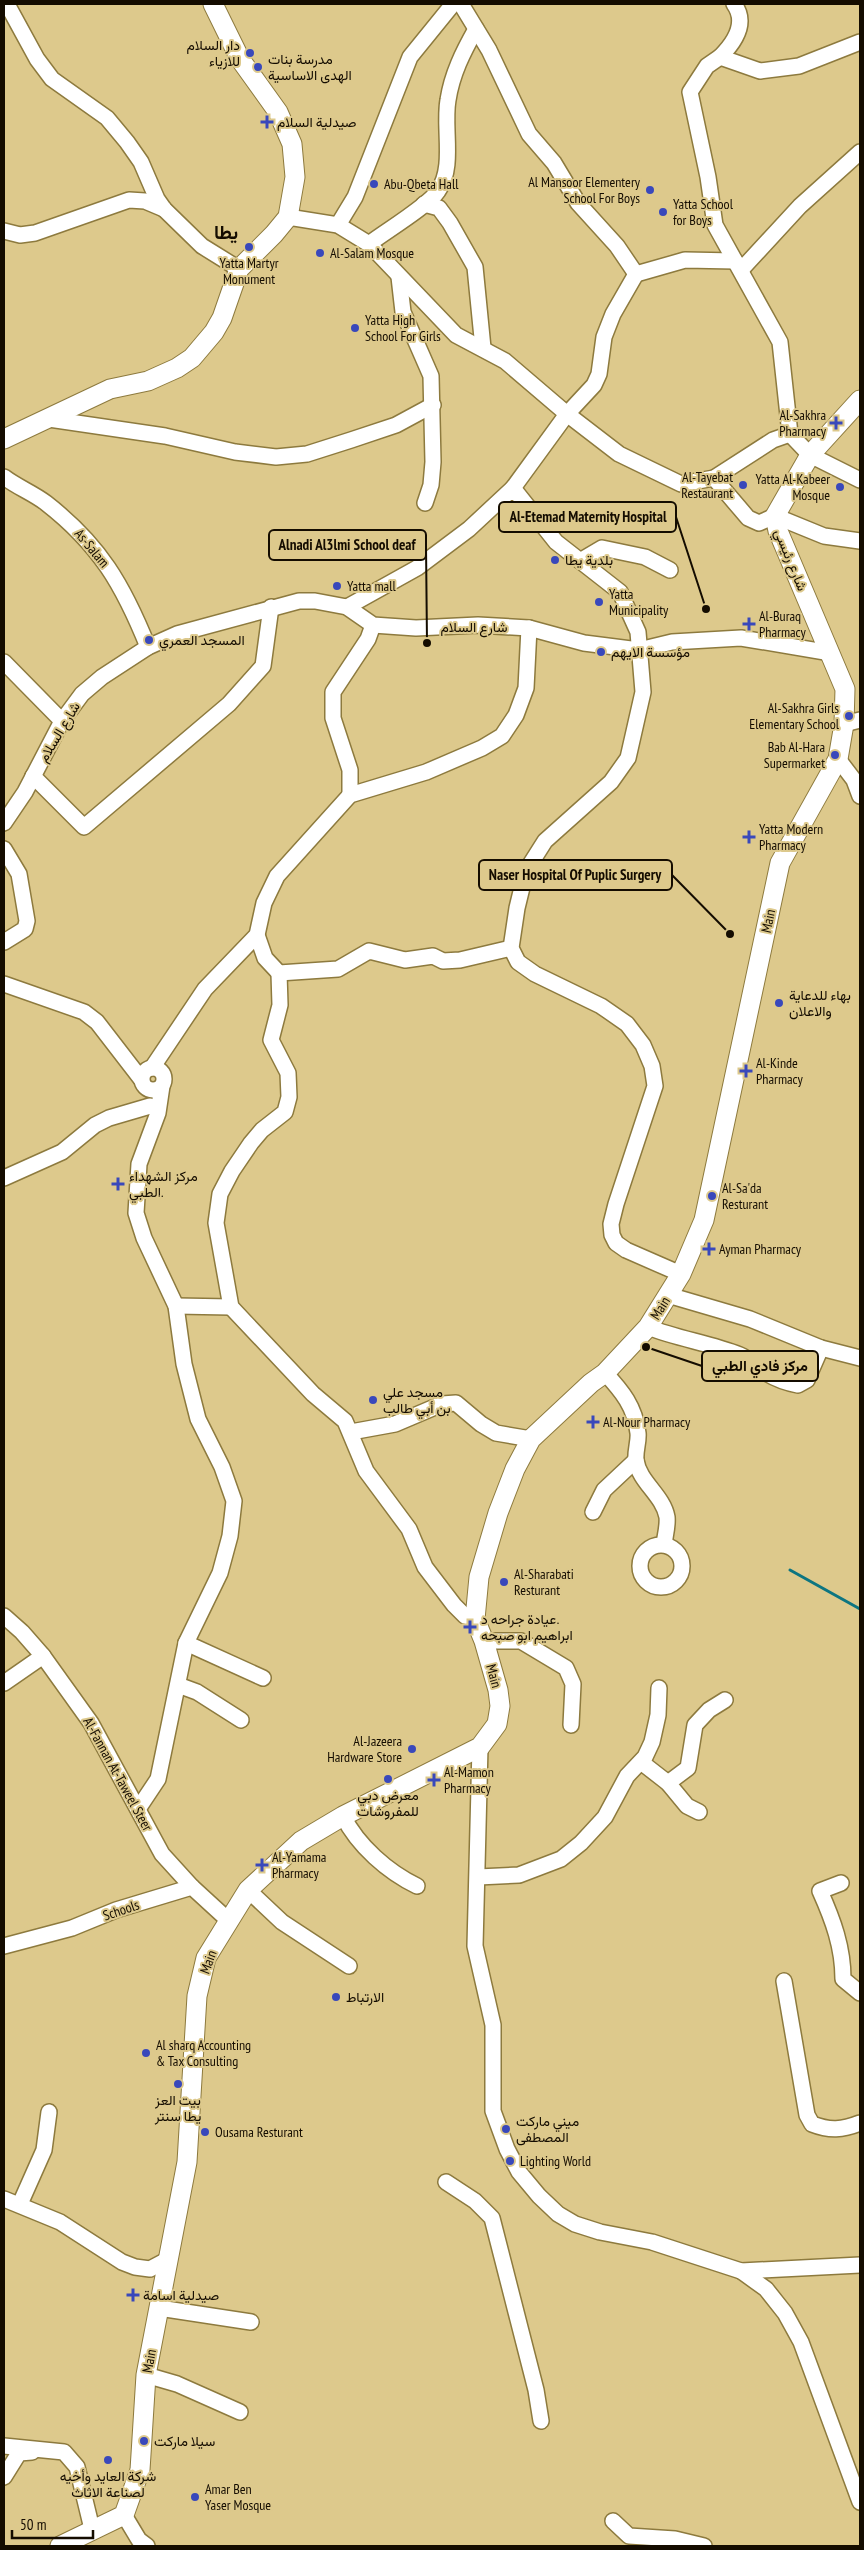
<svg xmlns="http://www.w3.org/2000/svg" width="864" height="2550" font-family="'PT Sans Narrow',Vazirmatn,sans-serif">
<rect width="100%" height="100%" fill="#ddc98c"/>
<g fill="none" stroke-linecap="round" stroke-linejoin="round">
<path stroke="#0d7581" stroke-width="3" d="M 790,1570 L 860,1609"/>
<g stroke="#8d7a3e" stroke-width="18">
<g id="minor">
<path d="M 7,4 L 37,59 L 52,79 L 107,118 L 127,142 L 141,162 L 157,199 L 164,209 L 202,246 L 239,269"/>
<path d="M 461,4 L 489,50 L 529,134 L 554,163 L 578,203 L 617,246 L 636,274 L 685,260 L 735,261"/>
<path d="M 860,42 L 799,66 L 760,71 L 720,57 L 707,66 L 690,92 L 708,177 L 715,225 L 780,342 L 790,434 L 810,455 L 860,480"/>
<path d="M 720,57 C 734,43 748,23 734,4"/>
<path d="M 424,204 L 439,208 L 450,223 L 475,267 L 483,348"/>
<path d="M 288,217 L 338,225 L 369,244 L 456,335 L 505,361 L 567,414 L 619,454 L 681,484 L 714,478 L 773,440 L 790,434"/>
<path d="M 338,225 L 355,197 L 410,57 L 453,4"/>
<path d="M 4,231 L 20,235 L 35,233 L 129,200 L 145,201 L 164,209"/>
<path d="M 369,244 C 386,231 428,206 438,191 C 455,167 443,128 448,100 C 452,74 463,52 476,29"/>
<path d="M 741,270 L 800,206 L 860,152"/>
<path d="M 399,277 L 403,312 L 431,376 L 433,462 L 431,485 L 425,503"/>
<path d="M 49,419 L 165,436 L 235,452 L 276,457 L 307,454 L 351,440 L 396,425 L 433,405"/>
<path d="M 4,477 C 17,487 33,493 46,503 C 100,545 123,585 148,647"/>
<path d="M 714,478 L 748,518 L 759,523 L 775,516 L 824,536 L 860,541"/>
<path d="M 513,488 L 567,414 L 594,385 L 599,374 L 604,337 L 613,314 L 636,274"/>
<path d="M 580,561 L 602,548 L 645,557 L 670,570"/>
<path d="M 347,607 L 417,568 L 469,529 L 513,488 L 556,542 L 620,592 L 638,632 L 643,692 L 628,758 L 611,782 L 545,841 L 526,871 L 517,908 L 511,948 L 518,962 L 535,974 L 601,1006 L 627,1024 L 643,1045 L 652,1066 L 655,1086 L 616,1204 L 611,1224 L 612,1235 L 616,1243 L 626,1250 L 681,1274"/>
<path d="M 4,662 L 62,721"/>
<path d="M 844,724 L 860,720"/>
<path d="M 838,759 L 854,780 L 860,796"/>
<path d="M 33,776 L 84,827 L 229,704 L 263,666 L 271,607"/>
<path d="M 350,795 L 350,770 L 333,718 L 333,692 L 368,639 L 373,625"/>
<path d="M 4,823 L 25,792 L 62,721 L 82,694 L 102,677 L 148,647 L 177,634 L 299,601 L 315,601 L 347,607 L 373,625 L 416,628 L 478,625 L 529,628 L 584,643 L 639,650 L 672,642 L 741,638 L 831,653"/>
<path d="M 4,849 L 19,874 L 27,921 L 25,929 L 4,942"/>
<path d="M 257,935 L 265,958 L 279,973 L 338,969 L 369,951 L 405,960 L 433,956 L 443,961 L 460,960 L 511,948"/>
<path d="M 279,973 L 280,1005 L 271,1040 L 288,1073 L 289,1097 L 285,1112 L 262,1130 L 251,1143 L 232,1171 L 220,1194 L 216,1223 L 231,1307 L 313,1394 L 345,1421 L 366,1471 L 409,1529 L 425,1567 L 454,1605 L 465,1616 L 475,1619"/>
<path d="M 4,984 L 84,1012 L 97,1022 L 141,1079"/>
<circle cx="153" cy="1079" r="11"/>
<path d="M 152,1068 L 205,989 L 257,935 L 264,903 L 277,876 L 350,795 L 426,772 L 482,748 L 502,736 L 516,715 L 526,688 L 529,628"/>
<path d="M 4,1178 L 62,1152 L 95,1125 L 109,1118 L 150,1106"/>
<path d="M 668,1295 L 750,1319 L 821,1348 L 860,1358"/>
<path d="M 176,1306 L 231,1307"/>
<path d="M 648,1327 C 678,1339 710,1343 740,1355 C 750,1359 757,1368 766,1373 C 776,1379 787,1383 798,1385 L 807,1380 L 821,1348"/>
<path d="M 605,1373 C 622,1391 635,1407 638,1433 C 639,1441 635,1451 636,1460 C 639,1482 663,1495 667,1517 C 668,1526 665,1536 664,1544"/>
<path d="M 351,1432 L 395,1424 L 442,1404 L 456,1403 L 481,1424 L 496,1433 L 531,1439"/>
<path d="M 593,1512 L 604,1490 L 636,1460"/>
<circle cx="661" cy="1566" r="21"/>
<path d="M 4,1616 L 22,1632 L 43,1656 L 91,1723 L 162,1854 L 192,1887"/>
<path d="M 484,1641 L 521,1641 L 566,1668 L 573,1684 L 571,1725"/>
<path d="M 186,1643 L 263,1678"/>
<path d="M 4,1683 L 43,1656"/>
<path d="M 178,1685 L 197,1692 L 241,1720"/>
<path d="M 480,1747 L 475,1946 L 493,2025 L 493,2111 L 507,2149 L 519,2172 L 539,2196 L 558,2214 L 575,2224 L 600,2232 L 652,2242 L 741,2271 L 860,2265"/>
<path d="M 641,1762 L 668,1783 L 687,1806 L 699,1812"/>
<path d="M 668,1783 L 688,1768 L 695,1725 L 709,1710 L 725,1700"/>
<path d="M 138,1809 L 158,1779 L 186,1643 L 220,1573 L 230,1536 L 234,1501 L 222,1467 L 198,1419 L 184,1364 L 176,1306 L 144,1238 L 136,1213 L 139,1164 L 158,1113 L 162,1086"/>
<path d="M 343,1816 C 358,1846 388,1872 417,1886"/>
<path d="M 478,1877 L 519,1875 L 561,1859 L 581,1843 L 605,1817 L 627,1776 L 645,1757 L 652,1742 L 658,1715 L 659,1688"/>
<path d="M 841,1883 L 820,1891 C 833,1920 843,1947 843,1979 L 860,1993"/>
<path d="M 248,1890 L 282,1922 L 349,1966"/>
<path d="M 4,1946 L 72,1928 L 116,1910 L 192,1887 L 228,1920"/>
<path d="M 784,1981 L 807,2115 L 812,2124 C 830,2131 842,2130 860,2123"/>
<path d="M 446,2182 L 475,2201 L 492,2218 L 536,2390 L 541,2421"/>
<path d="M 4,2199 L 60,2222 L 122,2262 L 135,2267 L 150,2269 L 167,2260"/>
<path d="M 20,2204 L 44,2150 L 49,2112"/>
<path d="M 741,2271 L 766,2289 L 785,2313 L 801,2342 L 860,2502"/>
<path d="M 159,2308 L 251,2322"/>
<path d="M 146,2375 L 177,2384 L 240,2412"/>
<path d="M 4,2446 L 64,2452 L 77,2467 L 92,2529"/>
<path d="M 4,2477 L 19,2453 L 32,2452"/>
<path d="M 124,2515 L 139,2540 L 147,2546"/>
<path d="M 613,2521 L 629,2536 L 675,2539 L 704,2546"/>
</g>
</g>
<g stroke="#8d7a3e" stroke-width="21">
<g id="major">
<path d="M 4,439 L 110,389 L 148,381 L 177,368 L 192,358 L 214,332 L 222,318 L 239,269 L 274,234 L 288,217 L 295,177 L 292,144 L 278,112 L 240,59 L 213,4"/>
<path d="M 60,2546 L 124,2515 L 140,2470 L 146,2375 L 187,2162 L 197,1996 L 206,1958 L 248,1890 L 301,1841 L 343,1816 L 480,1747 L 497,1724 L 500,1706 L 498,1690 L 484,1641 L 475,1619 L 479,1577 L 498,1513 L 515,1469 L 531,1439 L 591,1383 L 605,1373 L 648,1327 L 681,1274 L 704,1220 L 780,863 L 838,759 L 844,724 L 845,689 L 778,531 L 775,516 L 810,455 L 860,400"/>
</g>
</g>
<use href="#minor" stroke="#fff" stroke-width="15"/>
<use href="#major" stroke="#fff" stroke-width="19"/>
</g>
<g fill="#3948bb" stroke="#ddc98c" stroke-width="2">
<circle cx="250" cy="53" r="5"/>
<circle cx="258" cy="67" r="5"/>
<path d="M264.5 114.5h5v5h5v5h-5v5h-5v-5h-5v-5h5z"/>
<circle cx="374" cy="184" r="5"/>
<circle cx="650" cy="190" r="5"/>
<circle cx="663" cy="212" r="5"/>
<circle cx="249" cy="247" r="5"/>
<circle cx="320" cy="253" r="5"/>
<circle cx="355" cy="328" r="5"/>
<path d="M833.5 415.5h5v5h5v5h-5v5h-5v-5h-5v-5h5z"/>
<circle cx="743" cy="485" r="5"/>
<circle cx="840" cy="487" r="5"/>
<circle cx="555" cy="560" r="5"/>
<circle cx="337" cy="586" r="5"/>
<circle cx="599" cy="602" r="5"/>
<path d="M746.5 616.5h5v5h5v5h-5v5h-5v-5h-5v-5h5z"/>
<circle cx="149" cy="640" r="5"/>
<circle cx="601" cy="652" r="5"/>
<circle cx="849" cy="716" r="5"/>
<circle cx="835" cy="755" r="5"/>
<path d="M746.5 829.5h5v5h5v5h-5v5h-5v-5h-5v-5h5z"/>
<circle cx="779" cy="1003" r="5"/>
<path d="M743.5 1063.5h5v5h5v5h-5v5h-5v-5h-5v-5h5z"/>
<path d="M115.5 1176.5h5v5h5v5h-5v5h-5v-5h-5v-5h5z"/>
<circle cx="712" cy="1196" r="5"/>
<path d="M706.5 1241.5h5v5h5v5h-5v5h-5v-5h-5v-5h5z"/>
<circle cx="373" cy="1400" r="5"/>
<path d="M590.5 1414.5h5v5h5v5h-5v5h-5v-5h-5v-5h5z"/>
<circle cx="504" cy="1582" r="5"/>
<path d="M467.5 1619.5h5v5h5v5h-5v5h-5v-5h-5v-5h5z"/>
<circle cx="412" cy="1749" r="5"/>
<circle cx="388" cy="1779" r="5"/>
<path d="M431.5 1772.5h5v5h5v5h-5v5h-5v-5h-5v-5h5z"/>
<path d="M259.5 1857.5h5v5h5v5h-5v5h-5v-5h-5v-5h5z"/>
<circle cx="336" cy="1997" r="5"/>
<circle cx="146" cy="2053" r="5"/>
<circle cx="178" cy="2084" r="5"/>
<circle cx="506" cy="2129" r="5"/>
<circle cx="205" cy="2132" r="5"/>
<circle cx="510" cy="2161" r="5"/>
<path d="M130.5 2287.5h5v5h5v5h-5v5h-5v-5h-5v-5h5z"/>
<circle cx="144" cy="2441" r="5"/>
<circle cx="108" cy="2460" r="5"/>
<circle cx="195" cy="2497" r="5"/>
</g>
<g text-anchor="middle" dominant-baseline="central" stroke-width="4" stroke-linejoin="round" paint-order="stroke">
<g font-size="14" fill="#140c00" stroke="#ddc98c" text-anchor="start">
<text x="240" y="45" text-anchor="end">دار السلام<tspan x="240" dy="16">للازياء</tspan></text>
<text x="268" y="59">مدرسة بنات<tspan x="268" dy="16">الهدى الاساسية</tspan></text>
<text x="277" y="122">صيدلية السلام</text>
<text x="640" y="182" text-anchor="end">Al Mansoor Elementery<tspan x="640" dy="16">School For Boys</tspan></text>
<text x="384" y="184">Abu-Qbeta Hall</text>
<text x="673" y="204">Yatta School<tspan x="673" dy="16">for Boys</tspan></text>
<text x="330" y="253">Al-Salam Mosque</text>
<text x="249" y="263" text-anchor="middle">Yatta Martyr<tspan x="249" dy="16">Monument</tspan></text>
<text x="365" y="320">Yatta High<tspan x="365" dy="16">School For Girls</tspan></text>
<text x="826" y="415" text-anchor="end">Al-Sakhra<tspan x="826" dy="16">Pharmacy</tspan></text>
<text x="733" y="477" text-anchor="end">Al-Tayebat<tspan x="733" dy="16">Restaurant</tspan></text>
<text x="830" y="479" text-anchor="end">Yatta Al-Kabeer<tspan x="830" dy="16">Mosque</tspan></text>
<text x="565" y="560">بلدية يطا</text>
<text x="347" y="586">Yatta mall</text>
<text x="609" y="594">Yatta<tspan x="609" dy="16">Municipality</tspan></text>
<text x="759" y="616">Al-Buraq<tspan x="759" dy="16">Pharmacy</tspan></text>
<text x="159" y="640">المسجد العمري</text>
<text x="611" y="652">مؤسسة الايهم</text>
<text x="839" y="708" text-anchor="end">Al-Sakhra Girls<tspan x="839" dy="16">Elementary School</tspan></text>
<text x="825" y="747" text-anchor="end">Bab Al-Hara<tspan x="825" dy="16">Supermarket</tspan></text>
<text x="759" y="829">Yatta Modern<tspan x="759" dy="16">Pharmacy</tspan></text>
<text x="789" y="995">بهاء للدعاية<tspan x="789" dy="16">والاعلان</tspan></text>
<text x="756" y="1063">Al-Kinde<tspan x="756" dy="16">Pharmacy</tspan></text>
<text x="129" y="1176">مركز الشهداء<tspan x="129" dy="16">الطبي.</tspan></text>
<text x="722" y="1188">Al-Sa'da<tspan x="722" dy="16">Resturant</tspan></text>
<text x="719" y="1249">Ayman Pharmacy</text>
<text x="383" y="1392">مسجد علي<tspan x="383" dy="16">بن أبي طالب</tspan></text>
<text x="603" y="1422">Al-Nour Pharmacy</text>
<text x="514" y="1574">Al-Sharabati<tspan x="514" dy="16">Resturant</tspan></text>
<text x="481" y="1619">عيادة جراحه د.<tspan x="481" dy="16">ابراهيم ابو صبحه</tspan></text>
<text x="402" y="1741" text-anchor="end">Al-Jazeera<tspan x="402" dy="16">Hardware Store</tspan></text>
<text x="444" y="1772">Al-Mamon<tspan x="444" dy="16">Pharmacy</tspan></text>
<text x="388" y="1795" text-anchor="middle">معرض دبي<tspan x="388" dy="16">للمفروشات</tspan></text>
<text x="272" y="1857">Al-Yamama<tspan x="272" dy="16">Pharmacy</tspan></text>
<text x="346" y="1997">الارتباط</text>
<text x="156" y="2045">Al sharq Accounting<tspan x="156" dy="16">&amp; Tax Consulting</tspan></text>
<text x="178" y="2100" text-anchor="middle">بيت العز<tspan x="178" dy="16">يطا سنتر</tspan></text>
<text x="516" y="2121">ميني ماركت<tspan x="516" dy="16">المصطفى</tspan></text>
<text x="215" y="2132">Ousama Resturant</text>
<text x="520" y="2161">Lighting World</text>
<text x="143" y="2295">صيدلية اسامة</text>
<text x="154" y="2441">سيلا ماركت</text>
<text x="108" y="2476" text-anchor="middle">شركة العايد وأخيه<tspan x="108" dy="16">لصناعة الاثاث</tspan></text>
<text x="205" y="2489">Amar Ben<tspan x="205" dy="16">Yaser Mosque</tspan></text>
</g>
<g font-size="14" fill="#140c00" stroke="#ddc98c">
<text transform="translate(92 548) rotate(50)">As-Salam</text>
<text transform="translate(791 560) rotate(68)">شارع رئيسي</text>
<text x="474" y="627">شارع السلام</text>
<text transform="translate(59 732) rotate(-59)">شارع السلام</text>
<text transform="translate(768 921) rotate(-78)">Main</text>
<text transform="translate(660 1308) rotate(-58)">Main</text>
<text transform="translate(494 1676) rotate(75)">Main</text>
<text transform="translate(118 1774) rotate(61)">Al-Fannan At-Taweel Steer</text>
<text transform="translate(121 1910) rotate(-19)">Schools</text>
<text transform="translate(208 1962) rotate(-70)">Main</text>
<text transform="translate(149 2361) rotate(-80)">Main</text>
</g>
<g font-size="19" font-weight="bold" fill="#140c00" stroke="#ddc98c">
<text x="226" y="232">يطا</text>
</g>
</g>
<path fill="none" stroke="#140c00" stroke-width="2" d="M706 609L676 517M427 643L426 545M730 934L672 875M646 1347L702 1366"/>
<g fill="#140c00" stroke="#ddc98c" stroke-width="2">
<circle cx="706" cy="609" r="5"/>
<circle cx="427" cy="643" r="5"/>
<circle cx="730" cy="934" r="5"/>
<circle cx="646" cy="1347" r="5"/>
</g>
<g fill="#ddc98c" stroke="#140c00" stroke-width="2">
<rect x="499" y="502" width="177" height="30" rx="5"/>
<rect x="269" y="530" width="157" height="30" rx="5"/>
<rect x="479" y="860" width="193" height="30" rx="5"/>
<rect x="702" y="1351" width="116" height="30" rx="5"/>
</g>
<g font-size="15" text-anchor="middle" font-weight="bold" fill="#140c00">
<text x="588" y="522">Al-Etemad Maternity Hospital</text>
<text x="347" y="550">Alnadi Al3lmi School deaf</text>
<text x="575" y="880">Naser Hospital Of Puplic Surgery</text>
<text x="760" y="1371">مركز فادي الطبي</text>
</g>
<rect width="864" height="2550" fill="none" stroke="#140c00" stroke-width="10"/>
<path d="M12 2530v8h81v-8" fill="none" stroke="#140c00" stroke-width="2.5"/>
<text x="20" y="2530" font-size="15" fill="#140c00" stroke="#ddc98c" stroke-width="4" paint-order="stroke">50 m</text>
</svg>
